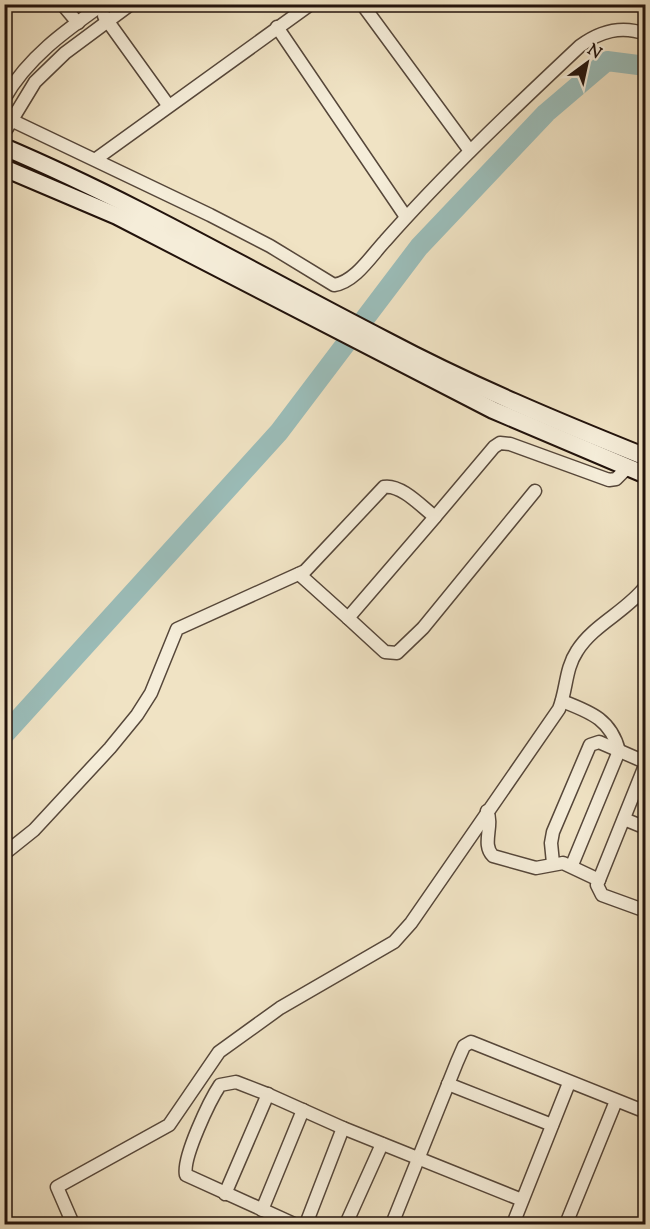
<svg xmlns="http://www.w3.org/2000/svg" width="650" height="1229" font-family="'Sorts Mill Goudy',serif">
<rect width="100%" height="100%" fill="#f0e3c4"/>
<filter id="stains"><feTurbulence type="fractalNoise" baseFrequency=".00333" numOctaves="4"/><feColorMatrix values="0 0 0 0 .2 0 0 0 0 .09 0 0 0 0 .02 0 0 0 .5 -.17"/></filter>
<radialGradient id="worn" r=".72"><stop offset=".6" stop-color="#630" stop-opacity="0"/><stop offset="1" stop-color="#630" stop-opacity=".3"/></radialGradient>
<g fill="none" stroke-linecap="round" stroke-linejoin="round">
<path stroke="#9bbdb9" stroke-width="20" d="M 4,735 L 279,432 L 419,247 L 546,113 L 607,61 L 646,66"/>
<g stroke="#56473a" stroke-width="15">
<g id="minor">
<path d="M 62,4 L 78,23"/>
<path d="M 362,4 L 470,151"/>
<path d="M 104,16 L 168,105"/>
<path d="M 277,27 L 406,217"/>
<path d="M 4,99 C 27,58 65,31 103,4"/>
<path d="M 11,120 L 210,215 L 270,246 L 334,285 C 355,282 371,256 385,241 C 446,172 513,109 580,46 C 600,31 621,25 646,34"/>
<path d="M 4,133 L 35,82 L 65,53 L 131,4"/>
<path d="M 96,159 L 311,4"/>
<path d="M 299,574 L 348,618 L 435,517"/>
<path d="M 348,618 L 385,652 L 397,653 L 423,628 L 535,491"/>
<path d="M 562,701 C 590,712 611,719 619,751 L 572,865"/>
<path d="M 646,763 L 597,885 L 602,895 L 646,911"/>
<path d="M 487,811 C 494,826 481,844 493,856 L 536,868 L 563,863 L 599,880"/>
<path d="M 624,819 L 646,828"/>
<path d="M 4,854 L 34,830 L 110,748 L 137,715 L 151,693 L 177,629 L 305,571 L 384,487 C 401,484 422,507 435,517 L 494,447 L 500,443 L 510,444 L 609,480 L 616,479 L 628,467"/>
<path d="M 553,863 L 551,843 L 553,832 L 590,745 L 599,742 L 645,762"/>
<path d="M 448,1084 L 552,1125"/>
<path d="M 225,1194 L 268,1094"/>
<path d="M 262,1210 L 303,1110"/>
<path d="M 73,1224 L 57,1187 L 169,1125 L 219,1052 L 280,1008 L 394,942 L 411,923 L 559,709 C 567,689 565,669 577,651 C 594,624 626,612 646,586"/>
<path d="M 294,1224 L 186,1175 C 182,1158 210,1100 220,1085 L 236,1082 L 267,1094 L 343,1128 L 522,1200"/>
<path d="M 306,1224 L 343,1128"/>
<path d="M 346,1224 L 382,1144"/>
<path d="M 392,1224 L 457,1062 L 464,1046 L 471,1042 L 646,1112"/>
<path d="M 513,1224 L 569,1083"/>
<path d="M 566,1224 L 616,1101"/>
</g>
</g>
<g stroke="#22130c" stroke-width="20">
<g id="secondary">
<path d="M 4,147 C 136,203 258,275 385,340 C 470,385 556,421 646,457"/>
<path d="M 4,168 L 117,216 L 493,410 L 646,475"/>
</g>
</g>
<use href="#minor" stroke="#f5edd9" stroke-width="12"/>
<use href="#secondary" stroke="#f5edd9" stroke-width="16"/>
</g>
<rect width="650" height="1229" fill="none" stroke="#f0e3c4" stroke-width="24"/>
<rect x="6" y="6" width="638" height="1217" fill="none" stroke="#22130c" stroke-width="3"/>
<rect x="12" y="12" width="626" height="1205" fill="none" stroke="#22130c" stroke-width="1.5"/>
<g transform="translate(587 63) rotate(33)" stroke="#f5edd9" stroke-width="4.5" paint-order="stroke">
<path d="M0-4.5L10 22L0 15L-10 22Z" fill="#22130c"/>
<text y="-9" font-size="16" font-weight="bold" text-anchor="middle" fill="#22130c">N</text>
</g>
<rect width="100%" height="100%" filter="url(#stains)"/>
<rect width="100%" height="100%" fill="url(#worn)"/>
</svg>
